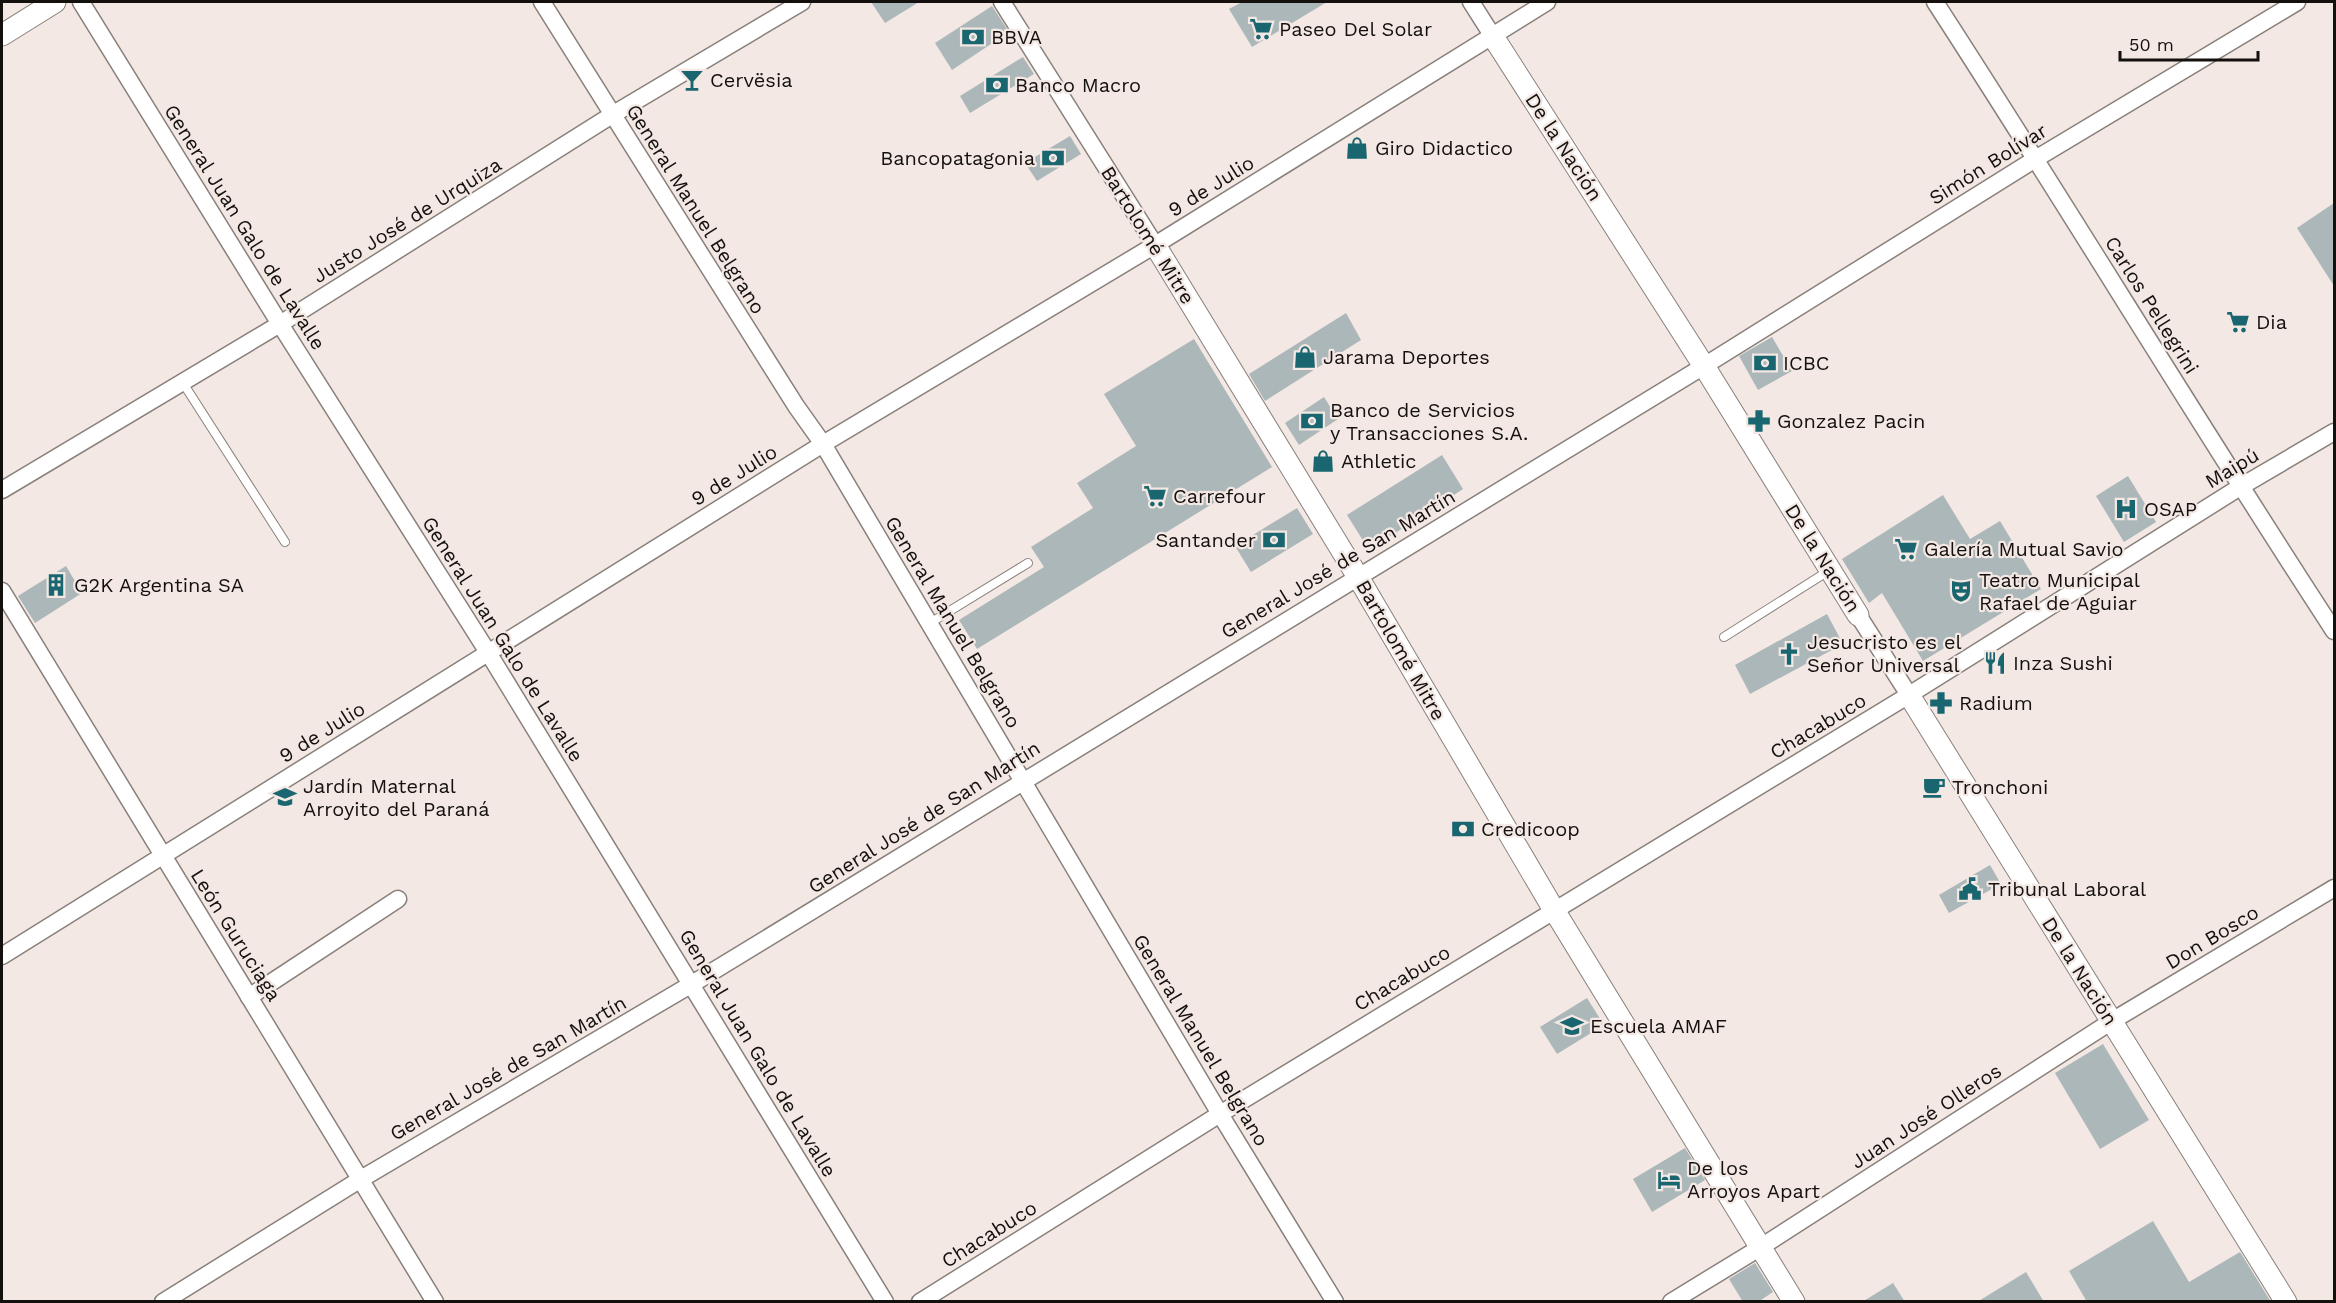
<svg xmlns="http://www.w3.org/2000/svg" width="2336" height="1303" font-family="'Work Sans',sans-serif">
<rect width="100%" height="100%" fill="#f3e8e3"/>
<g fill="#acb7b9">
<path d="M 871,2 L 919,2 L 885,23 Z"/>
<path d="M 1242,2 L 1327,2 L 1252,47 L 1229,9 Z"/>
<path d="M 992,6 L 1009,32 L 952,70 L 935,43 Z"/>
<path d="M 1023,57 L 1034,74 L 970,113 L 960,96 Z"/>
<path d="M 1070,136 L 1081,154 L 1037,181 L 1025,163 Z"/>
<path d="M 2334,203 L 2334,286 L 2297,228 Z"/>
<path d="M 1346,313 L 1361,340 L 1265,401 L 1249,374 Z"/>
<path d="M 1772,337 L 1792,371 L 1758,390 L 1739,356 Z"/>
<path d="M 1194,339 L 1272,467 L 977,649 L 959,620 L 1044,567 L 1031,547 L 1093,508 L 1077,483 L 1136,446 L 1104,394 Z"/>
<path d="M 1324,397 L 1338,419 L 1299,445 L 1285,423 Z"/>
<path d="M 1442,455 L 1463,489 L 1369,550 L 1347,515 Z"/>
<path d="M 2128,476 L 2156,522 L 2124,542 L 2096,496 Z"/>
<path d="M 1943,495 L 1970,539 L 2000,521 L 2041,589 L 1923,661 L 1882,593 L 1869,603 L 1842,559 Z"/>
<path d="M 1297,508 L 1313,534 L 1251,572 L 1235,546 Z"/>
<path d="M 66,566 L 82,593 L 35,623 L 18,596 Z"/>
<path d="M 1827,614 L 1843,644 L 1750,694 L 1735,665 Z"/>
<path d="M 1990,865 L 2001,884 L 1949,913 L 1939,895 Z"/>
<path d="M 1587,998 L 1604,1025 L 1557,1054 L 1540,1027 Z"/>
<path d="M 2103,1044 L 2149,1120 L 2100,1149 L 2055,1073 Z"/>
<path d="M 1685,1148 L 1705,1180 L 1652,1212 L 1633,1179 Z"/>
<path d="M 2153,1221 L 2189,1282 L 2240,1252 L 2271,1302 L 2087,1302 L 2069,1271 Z"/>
<path d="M 1755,1263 L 1773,1292 L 1758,1302 L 1743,1302 L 1729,1279 Z"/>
<path d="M 2026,1272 L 2044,1302 L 1977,1302 Z"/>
<path d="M 1893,1283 L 1905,1302 L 1862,1302 Z"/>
</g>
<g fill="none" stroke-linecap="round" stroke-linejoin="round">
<g stroke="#89807b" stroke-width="10">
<g id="service">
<path d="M 183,383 L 285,542"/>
<path d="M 930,623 L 1028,563"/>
<path d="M 1724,637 L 1830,570"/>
</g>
</g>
<g stroke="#89807b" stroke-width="19">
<g id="minor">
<path d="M 81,2 L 280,324 L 489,654 L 885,1302"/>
<path d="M 542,2 L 796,406 L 823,444 L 1220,1114 L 1335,1302"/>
<path d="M 1002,2 L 1155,245"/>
<path d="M 1471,2 L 1492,35"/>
<path d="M 1935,2 C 2070,210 2198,423 2334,631"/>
<path d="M 2,490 L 280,324 L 612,115 L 802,2"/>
<path d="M 2,591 L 435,1302"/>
<path d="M 1858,615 L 1909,695"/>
<path d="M 2,956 L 823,444 L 1155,245 L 1547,2"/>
<path d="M 249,997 L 398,899"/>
<path d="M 163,1302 L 361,1179 L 692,984 L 1704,366 L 2037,158 L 2297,2"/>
<path d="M 920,1302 L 1220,1114 L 1909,695 L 2240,487 L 2334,432"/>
<path d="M 1671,1302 L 1761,1247 L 2112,1021 L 2334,888"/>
</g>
</g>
<g stroke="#89807b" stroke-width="23">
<g id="tertiary">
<path d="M 2,35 L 55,2"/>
<path d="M 1492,35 L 1704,366 L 1858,615"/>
<path d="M 1155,245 L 1358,577 L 1554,910 L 1794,1302"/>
<path d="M 1909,695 L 2286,1302"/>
</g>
</g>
<use href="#service" stroke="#fff" stroke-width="8"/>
<use href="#minor" stroke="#fff" stroke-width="16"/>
<use href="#tertiary" stroke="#fff" stroke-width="21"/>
</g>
<defs>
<g id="supermarket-bare" transform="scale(1.8)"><path d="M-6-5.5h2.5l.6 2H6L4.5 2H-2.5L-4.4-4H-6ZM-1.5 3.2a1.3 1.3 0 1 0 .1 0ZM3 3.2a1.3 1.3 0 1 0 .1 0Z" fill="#1a6670" stroke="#f3e8e3" stroke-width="2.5" paint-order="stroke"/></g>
<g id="bank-bare" transform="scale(1.8)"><path d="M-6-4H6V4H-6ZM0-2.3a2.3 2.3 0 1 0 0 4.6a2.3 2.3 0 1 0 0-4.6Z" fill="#1a6670" stroke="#f3e8e3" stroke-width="2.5" paint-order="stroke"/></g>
<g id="bar-bare" transform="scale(1.8)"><path d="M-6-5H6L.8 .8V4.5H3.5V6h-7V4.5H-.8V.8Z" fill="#1a6670" stroke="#f3e8e3" stroke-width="2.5" paint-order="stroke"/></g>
<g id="shop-bare" transform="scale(1.8)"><path d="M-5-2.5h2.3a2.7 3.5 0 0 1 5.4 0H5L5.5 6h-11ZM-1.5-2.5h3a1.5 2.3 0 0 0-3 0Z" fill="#1a6670" stroke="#f3e8e3" stroke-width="2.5" paint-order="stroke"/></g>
<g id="pharmacy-bare" transform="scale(1.8)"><path d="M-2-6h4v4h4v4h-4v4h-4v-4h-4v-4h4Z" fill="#1a6670" stroke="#f3e8e3" stroke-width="2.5" paint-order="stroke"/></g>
<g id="hospital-bare" transform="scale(1.8)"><path d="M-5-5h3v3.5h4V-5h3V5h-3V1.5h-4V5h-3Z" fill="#1a6670" stroke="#f3e8e3" stroke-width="2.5" paint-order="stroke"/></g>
<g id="building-bare" transform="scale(1.8)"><path d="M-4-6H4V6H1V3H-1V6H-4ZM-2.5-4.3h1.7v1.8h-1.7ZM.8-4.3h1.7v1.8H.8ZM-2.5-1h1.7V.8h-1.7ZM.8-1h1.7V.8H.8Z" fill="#1a6670" stroke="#f3e8e3" stroke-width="2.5" paint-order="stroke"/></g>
<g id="theatre-bare" transform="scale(1.8)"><path d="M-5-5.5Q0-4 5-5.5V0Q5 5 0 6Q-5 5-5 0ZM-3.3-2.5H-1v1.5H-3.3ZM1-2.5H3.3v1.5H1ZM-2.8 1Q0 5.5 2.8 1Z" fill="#1a6670" stroke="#f3e8e3" stroke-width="2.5" paint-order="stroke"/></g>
<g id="church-bare" transform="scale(1.8)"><path d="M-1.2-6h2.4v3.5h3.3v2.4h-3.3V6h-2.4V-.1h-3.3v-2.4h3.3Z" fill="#1a6670" stroke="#f3e8e3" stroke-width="2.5" paint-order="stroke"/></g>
<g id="restaurant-bare" transform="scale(1.8)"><path d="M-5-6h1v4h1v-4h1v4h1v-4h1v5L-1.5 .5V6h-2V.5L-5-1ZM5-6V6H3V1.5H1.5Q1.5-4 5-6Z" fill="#1a6670" stroke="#f3e8e3" stroke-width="2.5" paint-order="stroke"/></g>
<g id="cafe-bare" transform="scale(1.8)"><path d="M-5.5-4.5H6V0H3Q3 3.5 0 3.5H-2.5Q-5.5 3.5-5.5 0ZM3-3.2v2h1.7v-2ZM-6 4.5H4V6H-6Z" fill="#1a6670" stroke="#f3e8e3" stroke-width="2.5" paint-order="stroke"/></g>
<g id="school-bare" transform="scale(1.8)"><path d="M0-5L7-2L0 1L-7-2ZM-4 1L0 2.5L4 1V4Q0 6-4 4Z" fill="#1a6670" stroke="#f3e8e3" stroke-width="2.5" paint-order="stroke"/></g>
<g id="civic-bare" transform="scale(1.8)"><path d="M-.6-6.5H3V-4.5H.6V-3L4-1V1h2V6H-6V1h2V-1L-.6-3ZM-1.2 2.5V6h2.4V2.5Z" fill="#1a6670" stroke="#f3e8e3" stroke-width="2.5" paint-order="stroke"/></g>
<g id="hotel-bare" transform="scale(1.8)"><path d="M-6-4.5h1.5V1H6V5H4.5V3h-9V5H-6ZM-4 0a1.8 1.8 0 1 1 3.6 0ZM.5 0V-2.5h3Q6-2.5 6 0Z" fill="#1a6670" stroke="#f3e8e3" stroke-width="2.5" paint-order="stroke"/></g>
</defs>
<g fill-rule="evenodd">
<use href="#supermarket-bare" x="1261" y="29"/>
<use href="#bank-bare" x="973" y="37"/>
<use href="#bar-bare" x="692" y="80"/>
<use href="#bank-bare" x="997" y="85"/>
<use href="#shop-bare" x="1357" y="148"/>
<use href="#bank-bare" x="1053" y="158"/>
<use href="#supermarket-bare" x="2238" y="322"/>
<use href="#shop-bare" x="1305" y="357"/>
<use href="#bank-bare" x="1765" y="363"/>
<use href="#bank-bare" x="1312" y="421"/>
<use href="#pharmacy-bare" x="1759" y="421"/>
<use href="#shop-bare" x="1323" y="461"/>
<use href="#supermarket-bare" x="1155" y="496"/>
<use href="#hospital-bare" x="2126" y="509"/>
<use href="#bank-bare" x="1274" y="540"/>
<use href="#supermarket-bare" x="1906" y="549"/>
<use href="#building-bare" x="56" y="585"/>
<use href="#theatre-bare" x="1961" y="591"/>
<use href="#church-bare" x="1789" y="654"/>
<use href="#restaurant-bare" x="1995" y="663"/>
<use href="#pharmacy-bare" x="1941" y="703"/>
<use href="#cafe-bare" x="1934" y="787"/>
<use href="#school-bare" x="285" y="797"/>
<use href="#bank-bare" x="1463" y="829"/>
<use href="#civic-bare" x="1970" y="889"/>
<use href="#school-bare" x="1572" y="1026"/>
<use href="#hotel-bare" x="1669" y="1180"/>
</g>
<g text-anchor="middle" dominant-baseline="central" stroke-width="4.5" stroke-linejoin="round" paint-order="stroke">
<g font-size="20" fill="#13100e" stroke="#f3e8e3" text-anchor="start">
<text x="1279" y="29">Paseo Del Solar</text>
<text x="991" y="37">BBVA</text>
<text x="710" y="80">Cervësia</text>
<text x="1015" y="85">Banco Macro</text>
<text x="1375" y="148">Giro Didactico</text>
<text x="1035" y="158" text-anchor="end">Bancopatagonia</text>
<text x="2256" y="322">Dia</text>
<text x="1323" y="357">Jarama Deportes</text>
<text x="1783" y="363">ICBC</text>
<text x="1330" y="410">Banco de Servicios<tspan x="1330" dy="23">y Transacciones S.A.</tspan></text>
<text x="1777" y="421">Gonzalez Pacin</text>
<text x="1341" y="461">Athletic</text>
<text x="1173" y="496">Carrefour</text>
<text x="2144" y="509">OSAP</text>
<text x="1256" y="540" text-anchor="end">Santander</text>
<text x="1924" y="549">Galería Mutual Savio</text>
<text x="1979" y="580">Teatro Municipal<tspan x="1979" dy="23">Rafael de Aguiar</tspan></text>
<text x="74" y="585">G2K Argentina SA</text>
<text x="1807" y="642">Jesucristo es el<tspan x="1807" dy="23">Señor Universal</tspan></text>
<text x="2013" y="663">Inza Sushi</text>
<text x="1959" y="703">Radium</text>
<text x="303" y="786">Jardín Maternal<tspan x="303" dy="23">Arroyito del Paraná</tspan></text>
<text x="1952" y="787">Tronchoni</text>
<text x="1481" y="829">Credicoop</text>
<text x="1988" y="889">Tribunal Laboral</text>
<text x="1590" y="1026">Escuela AMAF</text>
<text x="1687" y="1168">De los<tspan x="1687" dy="23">Arroyos Apart</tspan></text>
</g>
<g font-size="20" fill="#13100e" stroke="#f3e8e3">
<text transform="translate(1564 147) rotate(57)">De la Nación</text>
<text transform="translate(1988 164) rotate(-32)">Simón Bolívar</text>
<text transform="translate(1211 186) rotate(-32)">9 de Julio</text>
<text transform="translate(696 209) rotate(58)">General Manuel Belgrano</text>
<text transform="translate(407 220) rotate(-32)">Justo José de Urquiza</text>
<text transform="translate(245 227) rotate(58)">General Juan Galo de Lavalle</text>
<text transform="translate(1148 235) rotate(58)">Bartolomé Mitre</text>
<text transform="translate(2152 305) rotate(58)">Carlos Pellegrini</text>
<text transform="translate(2232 468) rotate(-31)">Maipú</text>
<text transform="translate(734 475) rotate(-32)">9 de Julio</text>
<text transform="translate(1823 558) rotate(58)">De la Nación</text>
<text transform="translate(1338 564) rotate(-31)">General José de San Martín</text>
<text transform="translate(953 622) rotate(59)">General Manuel Belgrano</text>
<text transform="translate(503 639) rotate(58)">General Juan Galo de Lavalle</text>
<text transform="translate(1401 650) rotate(60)">Bartolomé Mitre</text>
<text transform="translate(1818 726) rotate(-31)">Chacabuco</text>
<text transform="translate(322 732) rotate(-32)">9 de Julio</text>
<text transform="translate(924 817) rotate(-32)">General José de San Martín</text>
<text transform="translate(236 935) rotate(58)">León Guruciaga</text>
<text transform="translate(2212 937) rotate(-31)">Don Bosco</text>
<text transform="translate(2080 971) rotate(58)">De la Nación</text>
<text transform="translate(1402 978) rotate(-31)">Chacabuco</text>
<text transform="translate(1201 1040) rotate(59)">General Manuel Belgrano</text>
<text transform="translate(758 1053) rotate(59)">General Juan Galo de Lavalle</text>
<text transform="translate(508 1068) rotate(-30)">General José de San Martín</text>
<text transform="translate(1926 1116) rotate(-33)">Juan José Olleros</text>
<text transform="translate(989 1234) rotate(-32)">Chacabuco</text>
</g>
</g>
<rect width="2336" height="1303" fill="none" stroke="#13100e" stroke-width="6"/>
<path d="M2120 51v9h138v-9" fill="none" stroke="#13100e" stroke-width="3"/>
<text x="2129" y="51" font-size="18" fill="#13100e" stroke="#f3e8e3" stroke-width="4.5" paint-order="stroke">50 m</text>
</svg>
